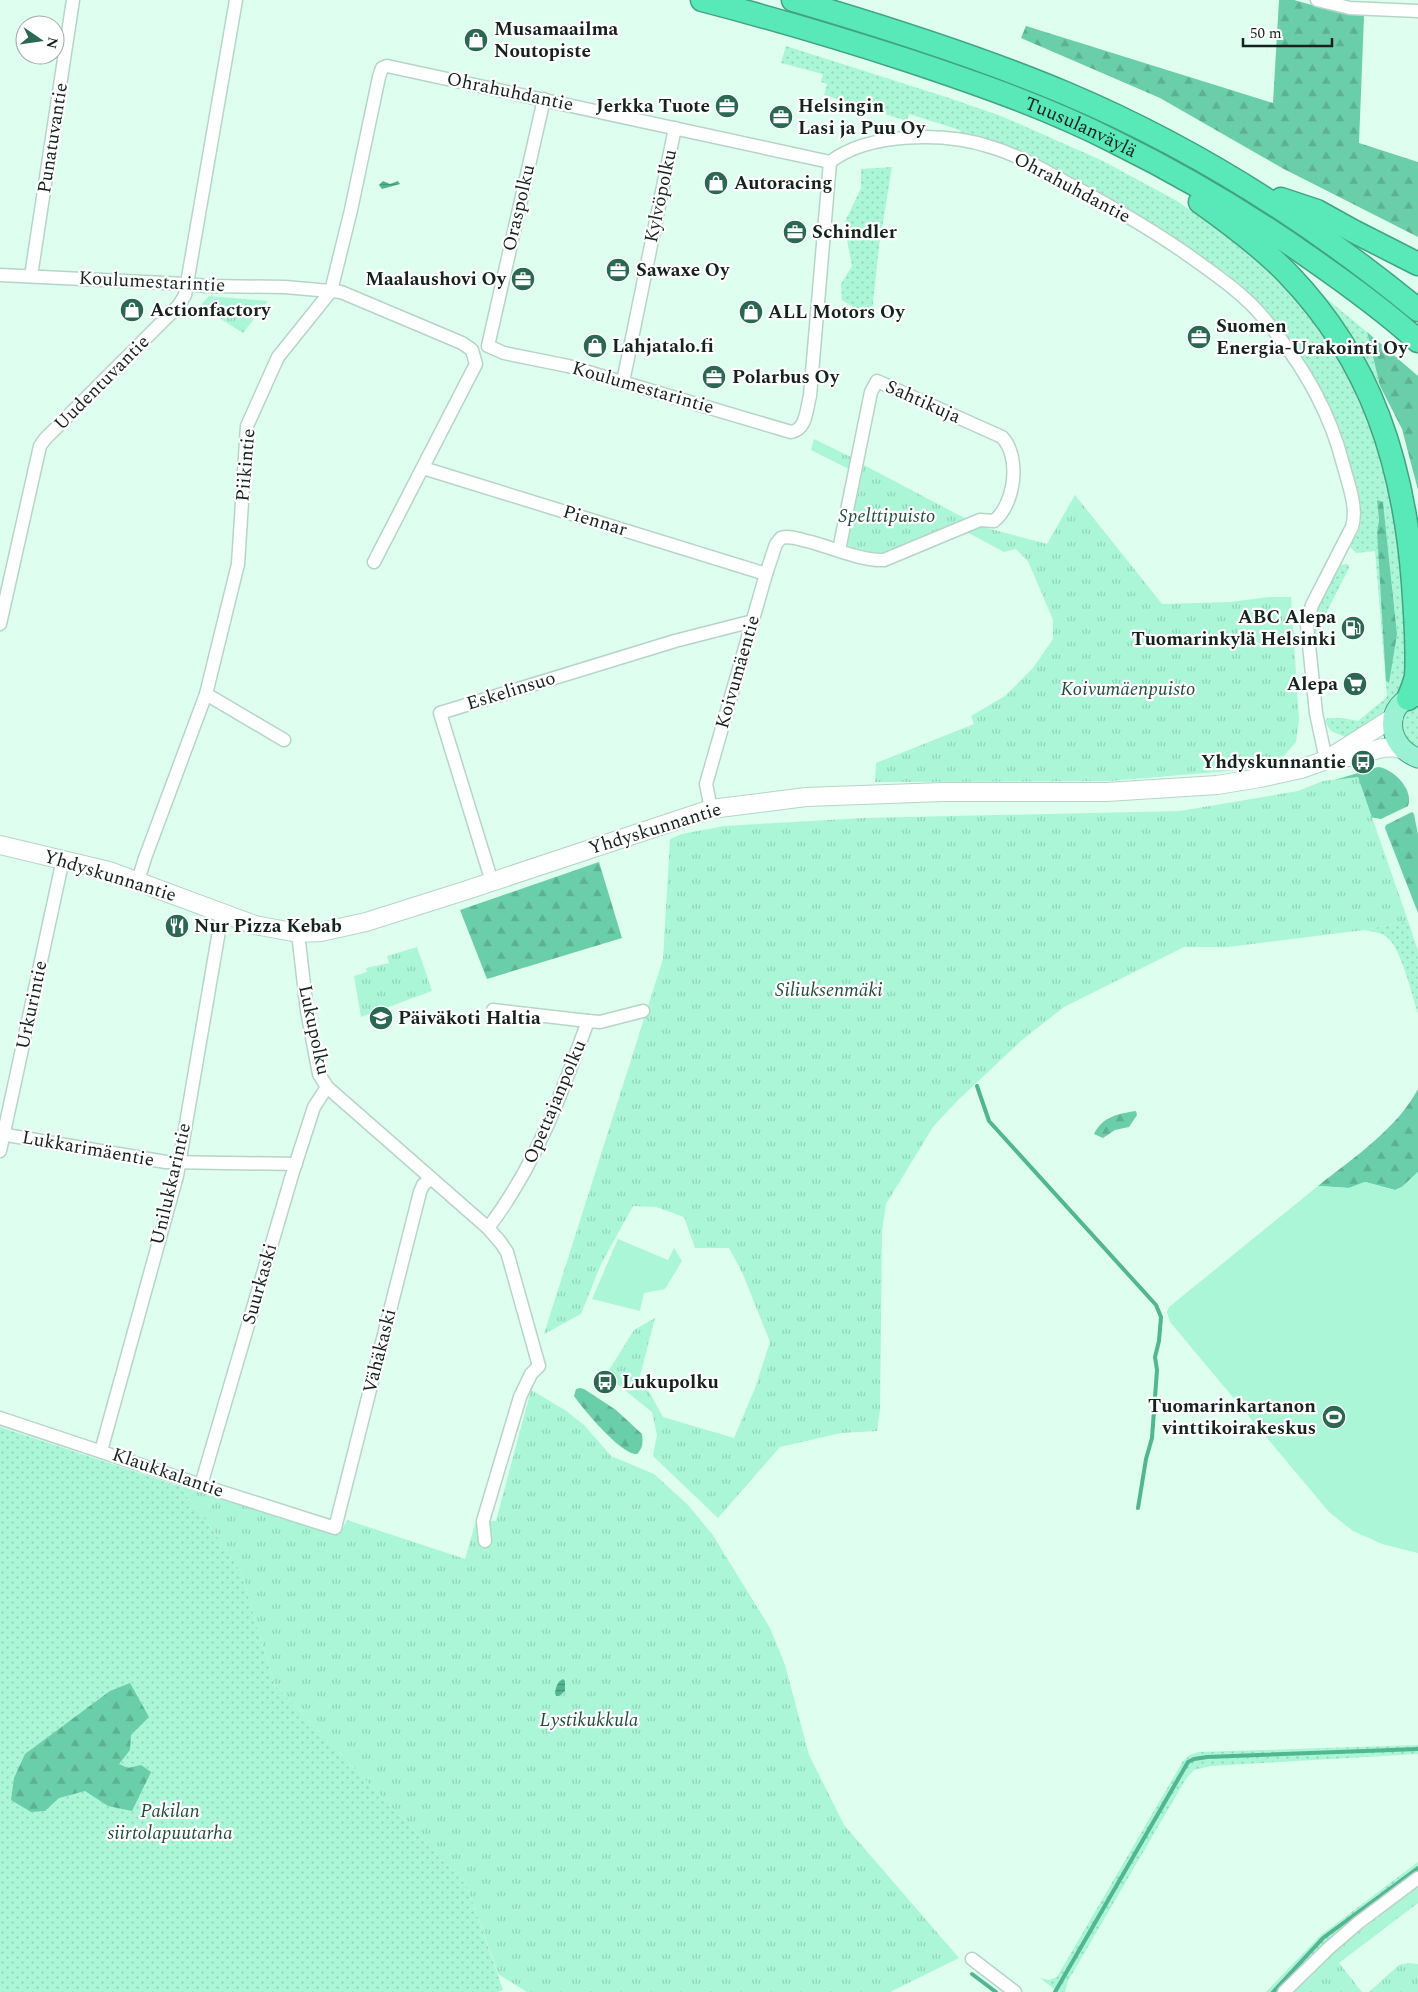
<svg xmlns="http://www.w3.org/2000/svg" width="1418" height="1992" font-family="Spectral,serif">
<defs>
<pattern id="grass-dots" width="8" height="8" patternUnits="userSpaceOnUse" patternTransform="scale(1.25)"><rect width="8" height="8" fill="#aaf6d7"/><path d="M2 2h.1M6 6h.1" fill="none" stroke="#92d3b8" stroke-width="1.8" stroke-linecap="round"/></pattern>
<pattern id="forest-firs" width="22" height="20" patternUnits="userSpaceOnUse" patternTransform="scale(1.25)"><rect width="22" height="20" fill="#6bceaa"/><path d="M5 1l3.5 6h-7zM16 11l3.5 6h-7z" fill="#5cb192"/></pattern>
<pattern id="park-tufts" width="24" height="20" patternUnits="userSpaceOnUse" patternTransform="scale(1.25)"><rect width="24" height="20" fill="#aaf6d7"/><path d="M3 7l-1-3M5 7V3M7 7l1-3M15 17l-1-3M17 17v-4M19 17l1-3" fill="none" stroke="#92d3b8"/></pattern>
<pattern id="water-rules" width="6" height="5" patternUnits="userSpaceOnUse" patternTransform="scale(1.25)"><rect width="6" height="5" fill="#52b692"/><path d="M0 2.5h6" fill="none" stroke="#439477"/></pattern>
</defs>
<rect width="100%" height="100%" fill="#defef0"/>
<g fill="url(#grass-dots)" fill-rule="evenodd">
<path d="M 786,46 L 949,98 L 1001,116 L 1101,160 L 1177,201 L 1221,232 L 1259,263 L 1299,302 L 1343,366 L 1382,456 L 1397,522 L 1413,643 L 1403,687 L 1377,718 L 1352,734 L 1345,737 L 1331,731 L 1325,722 L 1327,718 L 1343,718 L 1358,721 L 1387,697 L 1375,551 L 1356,553 L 1350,547 L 1360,527 L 1361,518 L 1346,454 L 1334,417 L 1315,378 L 1290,340 L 1263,310 L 1226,273 L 1142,218 L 1087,185 L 1009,148 L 961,134 L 960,130 L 909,114 L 907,121 L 824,95 L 827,84 L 821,82 L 823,74 L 781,63 ZM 1377,500 L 1383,503 L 1397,634 L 1377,532 L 1379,520 Z"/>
<path d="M 892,167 L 879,246 L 872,313 L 857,309 L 842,300 L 841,284 L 852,266 L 844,224 L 861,188 L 861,169 Z"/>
<path d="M 1316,290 L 1367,332 L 1380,386 Z"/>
<path d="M 1346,564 L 1349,565 L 1349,568 L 1323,619 L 1324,644 L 1315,640 C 1312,609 1326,591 1340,565 Z"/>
<path d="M 1418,703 L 1418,751 L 1399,734 L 1403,712 Z"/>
<path d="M 1408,921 L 1418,951 L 1418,1014 C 1412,995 1401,948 1387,937 C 1380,932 1372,932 1364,930 Z"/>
<path d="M 0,1427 L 179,1486 L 215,1533 L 242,1574 L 274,1684 L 467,1886 L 503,1990 L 498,1992 L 0,1992 Z"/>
<path d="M 1418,1745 L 1418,1754 L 1211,1766 L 1194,1770 L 1187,1777 L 1068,1981 L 1065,1992 L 1058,1992 L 1040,1978 L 1049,1980 L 1057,1977 L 1183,1761 L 1190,1755 L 1198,1752 Z"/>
<path d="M 1418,1862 L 1418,1873 L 1280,1992 L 1266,1992 L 1321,1935 Z"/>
</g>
<g fill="url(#forest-firs)">
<path d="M 1279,0 L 1294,0 L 1344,14 L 1364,16 L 1359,143 L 1418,162 L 1418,237 L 1282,168 L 1160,98 L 1021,38 L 1026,26 L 1273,103 Z"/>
<path d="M 1367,332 L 1418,376 L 1418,490 L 1402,429 L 1380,386 Z"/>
<path d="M 1377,500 L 1383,502 L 1397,634 L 1389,683 L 1386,681 L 1377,532 L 1379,520 Z"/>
<path d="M 1378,767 C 1394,769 1414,790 1408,806 L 1381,819 L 1352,814 L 1331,781 Z"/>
<path d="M 1412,812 L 1414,814 L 1418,835 L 1418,913 L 1385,828 L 1386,825 Z"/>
<path d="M 599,862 L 622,938 L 487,979 L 460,910 Z"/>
<path d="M 1418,1089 L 1418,1172 L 1402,1187 L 1395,1190 L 1365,1182 L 1349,1188 L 1318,1186 C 1354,1157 1396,1130 1418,1089 Z"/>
<path d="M 1136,1111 L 1137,1115 L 1129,1127 L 1115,1130 L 1103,1138 L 1094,1134 C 1103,1116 1118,1114 1136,1111 Z"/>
<path d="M 580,1388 L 584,1389 L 616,1410 L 642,1434 C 643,1442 643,1448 637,1454 C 622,1456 583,1409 574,1396 L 576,1389 Z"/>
<path d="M 130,1683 L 149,1717 L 131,1735 L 130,1750 L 119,1764 L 128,1768 L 141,1765 L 151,1772 L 132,1811 L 108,1806 L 85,1791 L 59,1798 L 45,1811 L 31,1812 L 11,1800 L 14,1778 L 25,1754 L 110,1691 Z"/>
</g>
<g fill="url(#park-tufts)">
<path d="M 209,296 L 268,301 L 243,333 L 200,306 Z"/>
<path d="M 814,439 L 851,457 L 849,469 L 811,450 Z"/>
<path d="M 862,464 L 970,521 L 987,528 L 1047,544 L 1075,495 L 1162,604 L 1231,602 L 1269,597 L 1291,597 L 1299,719 L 1296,742 L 1274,767 L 1110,781 L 875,782 L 876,763 L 974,724 L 971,716 L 1005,696 L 1033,668 L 1053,639 L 1053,620 L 1028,561 L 1016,549 L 1004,552 L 952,524 L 880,556 L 846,545 Z"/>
<path d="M 1358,777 L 1408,921 L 1364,930 L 1228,947 L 1184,947 L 1064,1007 L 1022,1040 L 956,1102 L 933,1127 L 886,1204 L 882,1231 L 880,1410 L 877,1431 L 841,1433 L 780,1447 L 718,1518 L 653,1456 L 657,1435 L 652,1412 L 606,1375 L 634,1330 L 655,1318 L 640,1376 L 663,1417 L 734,1438 L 755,1388 L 770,1342 L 742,1272 L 729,1248 L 695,1248 L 684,1217 L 656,1207 L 633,1206 L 601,1264 L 581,1314 L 544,1334 L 663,959 L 670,839 L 682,834 L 724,826 L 864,818 L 1180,811 L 1298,791 L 1323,781 Z"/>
<path d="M 417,947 L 432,991 L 361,1017 L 354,976 L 367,972 L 366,968 L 389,963 L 387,956 Z"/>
<path d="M 531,1390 L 565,1410 L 584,1425 L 611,1456 L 654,1474 L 688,1505 L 712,1534 L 770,1628 L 785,1665 L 809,1755 L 844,1825 L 959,1958 L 890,1992 L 527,1992 L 498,1974 L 467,1886 L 274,1684 L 242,1574 L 215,1533 L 179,1486 L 339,1535 L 347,1520 L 465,1559 L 476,1521 L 496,1521 Z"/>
<path d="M 1418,1887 L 1418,1903 L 1339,1963 L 1362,1992 L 1293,1992 C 1330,1951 1375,1920 1418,1887 Z"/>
<path d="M 1408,1963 L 1418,1964 L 1418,1992 L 1369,1992 L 1399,1965 Z"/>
</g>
<g fill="#aaf6d7">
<path d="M 1418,1172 L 1418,1553 L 1382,1544 L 1353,1531 L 1329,1512 L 1170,1322 L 1167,1312 L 1169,1307 L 1318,1186 L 1349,1188 L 1365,1182 L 1395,1190 L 1402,1187 Z"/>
<path d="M 618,1239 L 668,1260 L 674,1248 L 682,1261 L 665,1289 L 644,1293 L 640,1311 L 592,1299 Z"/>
</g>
<g fill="url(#water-rules)">
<path d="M 383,181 L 390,184 L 398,181 L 400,184 L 382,189 L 379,185 Z"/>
<path d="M 563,1679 L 565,1681 L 565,1691 L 559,1696 L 556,1696 L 555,1693 C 556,1687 557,1682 563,1679 Z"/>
</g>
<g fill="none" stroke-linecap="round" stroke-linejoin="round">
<g stroke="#52b692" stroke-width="4">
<path d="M 977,1086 L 989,1121 L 1156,1305 L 1161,1317 L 1159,1341 L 1155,1357 L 1157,1370 L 1152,1438 L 1146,1459 L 1138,1508"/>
<path d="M 972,1974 L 996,1992"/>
<path d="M 1055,1992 L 1188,1762 L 1194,1759 L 1207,1757 L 1418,1749"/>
<path d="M 1273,1992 L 1323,1938 L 1418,1868"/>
</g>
<g stroke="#b6d5c8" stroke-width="15">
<g id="minor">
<path d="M 1317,0 L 1350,8 L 1418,11"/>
<path d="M 544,99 L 488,346 L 504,353 L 568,366 L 791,432 C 807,429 806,410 810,396 L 830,162"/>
<path d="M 0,275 L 186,284 L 207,286 L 285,287 L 341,292 L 462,343 L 472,350 L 476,364 L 374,562"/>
<path d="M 31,276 L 73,0"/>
<path d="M 623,382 L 675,128"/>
<path d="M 423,468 L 766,574"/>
<path d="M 0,624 L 40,446 L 45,439 L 179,305 L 185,295 L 236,0"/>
<path d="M 206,694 L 284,740"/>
<path d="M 711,809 L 706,784 L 766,574 L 776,544 L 781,538 C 791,535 801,540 811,542 C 833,548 862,561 884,560 L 980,520 L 994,521 C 1015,504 1021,457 1002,437 L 877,381 L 871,392 L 839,550"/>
<path d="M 138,881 L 145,858 L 206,694 L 238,564 L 247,426 L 278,357 L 331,291 L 351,210 L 379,77 L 382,68 L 387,66 L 830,162 C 869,132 945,132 991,147 C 1018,155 1044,170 1069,184 C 1115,208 1160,234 1202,265 C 1223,280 1245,296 1262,316 C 1300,360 1329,408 1343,464 C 1348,483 1358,508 1352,527 L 1312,605 L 1307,625 L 1316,713 L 1326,760"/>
<path d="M 492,882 L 440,713 L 675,641 L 753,621"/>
<path d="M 298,933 L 307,1011 L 319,1074 L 327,1087 L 488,1228 L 501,1243 L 507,1252 L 539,1366 L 531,1374 L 520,1397 L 483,1521 L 485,1541"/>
<path d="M 493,1010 L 588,1021"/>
<path d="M 0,1134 L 166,1162 L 296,1164"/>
<path d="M 0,1151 L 63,859"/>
<path d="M 488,1228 C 535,1167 562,1093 588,1021 L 600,1022 L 643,1011"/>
<path d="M 0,1418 L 219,1491 L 335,1528 L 420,1192 L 423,1185 L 431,1178"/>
<path d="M 101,1451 L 177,1176 L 220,925 L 224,914"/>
<path d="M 201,1485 L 292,1175 L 314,1107 L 327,1087"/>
<path d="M 972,1959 L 1015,1992"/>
<path d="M 1284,1992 L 1329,1948 L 1358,1923 L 1418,1878"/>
</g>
</g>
<g stroke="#b6d5c8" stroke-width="20">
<g id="secondary">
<path d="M 1335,758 C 1341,757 1349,758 1355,756 C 1372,752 1384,744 1401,749"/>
<path d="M 0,845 L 109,871 L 255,925 L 298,933 L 321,932 L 366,922 L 464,891 L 711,809 L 806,797 L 943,792 L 1107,792 L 1217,785 L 1260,778 L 1301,769 L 1326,760 L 1394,717"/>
</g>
</g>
<g stroke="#42a382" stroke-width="21">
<path id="primary" d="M 1418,696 C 1384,700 1384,746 1418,758"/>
</g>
<g stroke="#42a382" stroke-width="25">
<g id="motorway">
<path id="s1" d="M 702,0 C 772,18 842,39 910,61 C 979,84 1048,108 1113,141 C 1180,174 1245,212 1306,255 C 1345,282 1384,310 1418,341"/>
<path d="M 793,0 C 885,27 977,56 1065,93 C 1193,147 1311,222 1418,310"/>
<path d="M 1281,199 L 1317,211 L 1353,231 L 1418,264"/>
<path d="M 1200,202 C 1231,224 1262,247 1288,274 C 1372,361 1404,465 1413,583 C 1415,613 1418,648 1416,677 C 1414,684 1411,692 1408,699"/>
</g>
</g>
<use href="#minor" stroke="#fff" stroke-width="12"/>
<use href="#secondary" stroke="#fff" stroke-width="18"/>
<use href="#primary" stroke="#9bf1d4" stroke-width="19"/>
<use href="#motorway" stroke="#59e8b8" stroke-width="22"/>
</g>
<defs>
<g id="shop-disc" transform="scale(1.25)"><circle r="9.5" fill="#2b6752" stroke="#fff"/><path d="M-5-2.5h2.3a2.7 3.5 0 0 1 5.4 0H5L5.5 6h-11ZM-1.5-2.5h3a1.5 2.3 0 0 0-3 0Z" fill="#fff"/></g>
<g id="office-disc" transform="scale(1.25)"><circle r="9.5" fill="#2b6752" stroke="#fff"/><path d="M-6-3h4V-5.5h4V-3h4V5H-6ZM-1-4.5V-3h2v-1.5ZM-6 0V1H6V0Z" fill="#fff"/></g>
<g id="fuel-disc" transform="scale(1.25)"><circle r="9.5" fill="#2b6752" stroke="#fff"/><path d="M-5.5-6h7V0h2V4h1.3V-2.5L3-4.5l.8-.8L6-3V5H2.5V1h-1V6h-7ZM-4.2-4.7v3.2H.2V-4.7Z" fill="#fff"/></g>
<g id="supermarket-disc" transform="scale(1.25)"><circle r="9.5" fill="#2b6752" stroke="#fff"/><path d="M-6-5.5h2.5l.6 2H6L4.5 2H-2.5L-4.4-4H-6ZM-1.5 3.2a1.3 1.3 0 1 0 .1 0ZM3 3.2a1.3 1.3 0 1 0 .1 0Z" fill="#fff"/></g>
<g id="bus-disc" transform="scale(1.25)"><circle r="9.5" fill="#2b6752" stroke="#fff"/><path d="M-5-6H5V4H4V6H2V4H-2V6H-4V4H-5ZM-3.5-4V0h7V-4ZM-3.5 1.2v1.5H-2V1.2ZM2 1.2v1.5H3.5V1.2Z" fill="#fff"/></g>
<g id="restaurant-disc" transform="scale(1.25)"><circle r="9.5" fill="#2b6752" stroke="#fff"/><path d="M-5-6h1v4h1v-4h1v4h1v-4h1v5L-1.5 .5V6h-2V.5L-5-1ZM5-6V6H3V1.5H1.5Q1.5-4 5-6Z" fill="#fff"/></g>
<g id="school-disc" transform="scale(1.25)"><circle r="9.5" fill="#2b6752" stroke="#fff"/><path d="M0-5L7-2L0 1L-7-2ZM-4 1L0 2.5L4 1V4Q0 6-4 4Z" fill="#fff"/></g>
<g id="stadium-disc" transform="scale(1.25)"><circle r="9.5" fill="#2b6752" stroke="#fff"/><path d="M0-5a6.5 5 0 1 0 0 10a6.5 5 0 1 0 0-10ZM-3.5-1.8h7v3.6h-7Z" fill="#fff"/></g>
</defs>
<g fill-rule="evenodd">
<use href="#shop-disc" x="476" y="40"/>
<use href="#office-disc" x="727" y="106"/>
<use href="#office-disc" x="781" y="117"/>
<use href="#shop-disc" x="716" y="183"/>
<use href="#office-disc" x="795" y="232"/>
<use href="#office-disc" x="618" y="270"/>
<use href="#office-disc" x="523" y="279"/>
<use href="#shop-disc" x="132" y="310"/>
<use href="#shop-disc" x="751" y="312"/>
<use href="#office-disc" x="1199" y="337"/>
<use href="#shop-disc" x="595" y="346"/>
<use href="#office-disc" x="714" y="377"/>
<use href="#fuel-disc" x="1353" y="628"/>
<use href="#supermarket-disc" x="1355" y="684"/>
<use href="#bus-disc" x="1363" y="762"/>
<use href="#restaurant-disc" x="177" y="926"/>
<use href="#school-disc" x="381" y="1018"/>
<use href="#bus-disc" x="605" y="1382"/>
<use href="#stadium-disc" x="1334" y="1417"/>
</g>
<g text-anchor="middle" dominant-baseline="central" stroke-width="4.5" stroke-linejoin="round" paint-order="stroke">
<g font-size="19" font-weight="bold" fill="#16221d" stroke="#fff" text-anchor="start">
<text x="494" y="29">Musamaailma<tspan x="494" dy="22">Noutopiste</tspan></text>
<text x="710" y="106" text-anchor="end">Jerkka Tuote</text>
<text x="798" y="106">Helsingin<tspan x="798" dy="22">Lasi ja Puu Oy</tspan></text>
<text x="734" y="183">Autoracing</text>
<text x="812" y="232">Schindler</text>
<text x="636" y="270">Sawaxe Oy</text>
<text x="506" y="279" text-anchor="end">Maalaushovi Oy</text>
<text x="150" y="310">Actionfactory</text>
<text x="768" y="312">ALL Motors Oy</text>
<text x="1216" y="326">Suomen<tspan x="1216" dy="22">Energia-Urakointi Oy</tspan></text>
<text x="612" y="346">Lahjatalo.fi</text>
<text x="732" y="377">Polarbus Oy</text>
<text x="1336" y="617" text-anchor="end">ABC Alepa<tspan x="1336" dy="22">Tuomarinkylä Helsinki</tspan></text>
<text x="1338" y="684" text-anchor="end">Alepa</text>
<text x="1346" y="762" text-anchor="end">Yhdyskunnantie</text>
<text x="194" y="926">Nur Pizza Kebab</text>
<text x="398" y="1018">Päiväkoti Haltia</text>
<text x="622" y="1382">Lukupolku</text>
<text x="1316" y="1406" text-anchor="end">Tuomarinkartanon<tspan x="1316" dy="22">vinttikoirakeskus</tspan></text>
</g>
<g font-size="19" fill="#16221d" stroke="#fff">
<text transform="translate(510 92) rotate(12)">Ohrahuhdantie</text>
<text stroke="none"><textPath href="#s1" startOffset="400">Tuusulanväylä</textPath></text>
<text transform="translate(53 138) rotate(-81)">Punatuvantie</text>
<text transform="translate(1072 188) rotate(28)">Ohrahuhdantie</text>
<text transform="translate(661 196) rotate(-78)">Kylvöpolku</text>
<text transform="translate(519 208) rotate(-77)">Oraspolku</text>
<text transform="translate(152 282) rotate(3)">Koulumestarintie</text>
<text transform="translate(102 383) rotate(-45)">Uudentuvantie</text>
<text transform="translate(643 388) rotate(16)">Koulumestarintie</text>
<text transform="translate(923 402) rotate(24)">Sahtikuja</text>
<text transform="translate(246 465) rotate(-85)">Piikintie</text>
<text transform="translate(595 521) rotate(17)">Piennar</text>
<text transform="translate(738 672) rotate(-74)">Koivumäentie</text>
<text transform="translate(511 691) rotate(-17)">Eskelinsuo</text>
<text transform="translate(655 829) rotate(-17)">Yhdyskunnantie</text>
<text transform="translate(110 876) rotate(17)">Yhdyskunnantie</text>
<text transform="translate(32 1005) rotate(-78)">Urkurintie</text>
<text transform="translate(314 1030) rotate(78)">Lukupolku</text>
<text transform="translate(555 1102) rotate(-67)">Opettajanpolku</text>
<text transform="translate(88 1149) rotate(10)">Lukkarimäentie</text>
<text transform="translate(171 1184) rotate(-77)">Unilukkarintie</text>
<text transform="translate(260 1284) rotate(-74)">Suurkaski</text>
<text transform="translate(380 1351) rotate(-76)">Vähäkaski</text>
<text transform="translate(168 1473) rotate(19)">Klaukkalantie</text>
</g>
<g font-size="19" font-style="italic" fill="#224c3d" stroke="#fff">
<text x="887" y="516">Spelttipuisto</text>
<text x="1128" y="689">Koivumäenpuisto</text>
<text x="829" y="990">Siliuksenmäki</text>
<text x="589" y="1720">Lystikukkula</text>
<text x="170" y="1811">Pakilan<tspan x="170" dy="22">siirtolapuutarha</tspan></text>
</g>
</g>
<g transform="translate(40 40) rotate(103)"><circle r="24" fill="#ffffff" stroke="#a2a7a5"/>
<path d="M0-4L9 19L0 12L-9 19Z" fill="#2b6752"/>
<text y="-8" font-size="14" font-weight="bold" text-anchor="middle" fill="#16221d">N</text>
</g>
<path d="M1243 38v8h89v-8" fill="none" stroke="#16221d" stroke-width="2.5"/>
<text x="1250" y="38" font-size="15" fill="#16221d" stroke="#ffffff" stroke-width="4" paint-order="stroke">50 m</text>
</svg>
